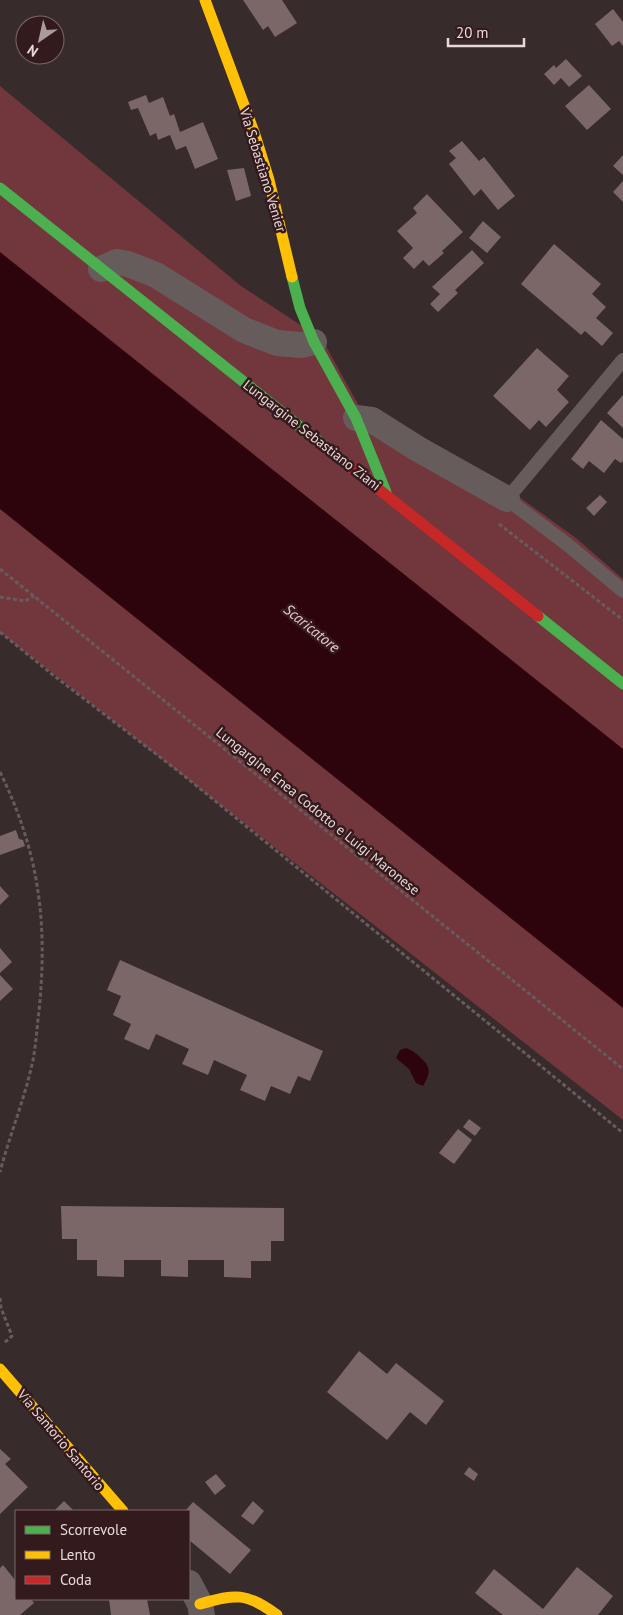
<svg xmlns="http://www.w3.org/2000/svg" width="623" height="1615" font-family="'PT Sans',sans-serif">
<rect width="100%" height="100%" fill="#382b2c"/>
<path fill="#72363d" d="M 0,86 L 241,286 L 322,339 L 359,406 L 508,489 L 576,538 L 623,579 L 623,1120 L 0,632 Z"/>
<g fill="#2d040b">
<path d="M 0,252 L 623,749 L 623,1008 L 0,509 Z"/>
<path d="M 406,1048 C 414,1051 418,1055 423,1060 C 432,1069 429,1076 423,1086 L 416,1083 L 409,1069 L 396,1058 L 400,1050 Z"/>
</g>
<g fill="#7b6668">
<path d="M 243,0 L 282,0 L 297,23 L 275,37 L 268,26 L 263,30 Z"/>
<path d="M 613,9 L 623,22 L 623,46 L 619,41 L 612,46 L 595,24 Z"/>
<path d="M 566,59 L 582,76 L 569,87 L 561,78 L 554,85 L 544,74 L 554,65 L 556,68 Z"/>
<path d="M 589,85 L 611,109 L 587,130 L 565,106 Z"/>
<path d="M 146,95 L 149,103 L 163,97 L 170,116 L 174,114 L 180,132 L 203,122 L 218,159 L 195,169 L 186,146 L 176,150 L 170,135 L 158,140 L 156,133 L 150,136 L 138,108 L 131,110 L 128,102 Z"/>
<path d="M 462,141 L 479,161 L 484,157 L 515,196 L 498,210 L 481,189 L 474,196 L 449,164 L 456,158 L 449,151 Z"/>
<path d="M 623,155 L 623,175 L 613,166 Z"/>
<path d="M 244,168 L 251,196 L 236,201 L 227,170 Z"/>
<path d="M 623,181 L 623,202 L 613,192 Z"/>
<path d="M 427,194 L 463,232 L 442,251 L 444,253 L 429,266 L 423,260 L 414,269 L 403,258 L 413,248 L 397,231 L 417,213 L 413,208 Z"/>
<path d="M 483,221 L 501,237 L 487,253 L 469,238 Z"/>
<path d="M 554,244 L 601,284 L 592,294 L 606,307 L 596,318 L 613,333 L 602,346 L 585,331 L 581,335 L 521,284 Z"/>
<path d="M 472,250 L 484,263 L 455,290 L 458,293 L 438,312 L 430,304 L 440,294 L 432,287 Z"/>
<path d="M 537,348 L 569,376 L 557,390 L 569,402 L 546,427 L 539,420 L 530,430 L 493,396 Z"/>
<path d="M 623,395 L 623,428 L 607,413 Z"/>
<path d="M 601,420 L 623,439 L 623,461 L 621,463 L 615,459 L 604,473 L 589,461 L 583,469 L 571,459 Z"/>
<path d="M 600,495 L 607,502 L 594,516 L 586,508 Z"/>
<path d="M 16,830 L 19,839 L 23,840 L 25,846 L 0,855 L 0,836 Z"/>
<path d="M 0,886 L 9,896 L 0,905 Z"/>
<path d="M 0,948 L 12,962 L 0,973 Z"/>
<path d="M 120,960 L 323,1051 L 310,1081 L 298,1076 L 290,1094 L 271,1086 L 265,1101 L 240,1090 L 247,1075 L 214,1060 L 208,1075 L 182,1064 L 189,1049 L 156,1034 L 149,1050 L 124,1039 L 131,1024 L 113,1015 L 121,996 L 107,990 Z"/>
<path d="M 0,975 L 13,989 L 0,1001 Z"/>
<path d="M 469,1119 L 481,1128 L 475,1136 L 463,1127 Z"/>
<path d="M 458,1129 L 472,1140 L 454,1164 L 439,1153 Z"/>
<path d="M 61,1206 L 284,1208 L 284,1241 L 271,1241 L 271,1261 L 251,1261 L 251,1278 L 224,1277 L 224,1260 L 188,1260 L 188,1277 L 161,1276 L 161,1260 L 124,1260 L 124,1277 L 97,1276 L 97,1260 L 77,1260 L 77,1239 L 62,1239 Z"/>
<path d="M 359,1351 L 387,1374 L 396,1363 L 444,1401 L 426,1425 L 410,1412 L 387,1440 L 327,1392 Z"/>
<path d="M 0,1449 L 11,1459 L 5,1464 L 28,1487 L 0,1514 Z"/>
<path d="M 469,1467 L 478,1474 L 474,1481 L 464,1474 Z"/>
<path d="M 216,1474 L 226,1486 L 215,1495 L 205,1482 Z"/>
<path d="M 64,1501 L 74,1511 L 54,1511 Z"/>
<path d="M 253,1501 L 264,1511 L 253,1525 L 241,1516 Z"/>
<path d="M 193,1502 L 251,1550 L 230,1574 L 189,1540 L 189,1511 L 185,1511 Z"/>
<path d="M 3,1565 L 16,1581 L 16,1599 L 31,1599 L 34,1603 L 20,1615 L 0,1615 L 0,1568 Z"/>
<path d="M 577,1567 L 613,1596 L 598,1615 L 503,1615 L 475,1593 L 494,1569 L 543,1609 Z"/>
<path d="M 109,1599 L 147,1599 L 150,1615 L 111,1615 Z"/>
</g>
<g fill="none" stroke-linecap="round" stroke-linejoin="round">
<g stroke="#675c5d" stroke-width="3" stroke-dasharray="4 2.5" stroke-linecap="butt">
<path d="M 499,524 L 623,620"/>
<path d="M 0,569 L 623,1069"/>
<path d="M 0,597 L 25,601 L 34,596"/>
<path d="M 0,632 L 53,675 L 182,774 L 623,1133"/>
<path d="M 0,772 C 39,852 48,922 39,1011 C 37,1027 36,1044 33,1060 C 25,1098 10,1134 0,1172"/>
<path d="M 0,1298 L 1,1308 L 12,1336 L 4,1343"/>
</g>
<path stroke="#675c5c" stroke-width="14" d="M 623,360 L 507,499 L 568,545 L 623,591"/>
<g stroke="#675c5c" stroke-width="26">
<path d="M 101,269 L 117,262 L 128,264 L 156,275 L 244,330 L 277,343 L 302,345 L 314,342"/>
<path d="M 356,418 L 372,420 L 418,449 L 507,499"/>
<path d="M 189,1583 L 200,1604 L 202,1615"/>
</g>
<g stroke="#4caf50" stroke-width="11">
<path d="M 0,188 L 347,464"/>
<path d="M 292,277 L 300,308 L 314,342 L 356,418 L 386,492"/>
<path d="M 538,616 L 623,684"/>
</g>
<g stroke="#ffc107" stroke-width="11">
<path d="M 205,0 L 254,132 L 269,180 L 292,277"/>
<path d="M 0,1369 L 123,1511"/>
<path d="M 200,1604 C 236,1594 246,1592 277,1615"/>
</g>
<path stroke="#c62828" stroke-width="11" d="M 347,464 L 538,616"/>
</g>
<g text-anchor="middle" dominant-baseline="central" stroke-width="5" stroke-linejoin="round" paint-order="stroke">
<g font-size="14" fill="#e9d8d8" stroke="#331b1d">
<text transform="translate(263 170) rotate(73)">Via Sebastiano Venier</text>
<text transform="translate(312 435) rotate(38)">Lungargine Sebastiano Ziani</text>
<text transform="translate(318 811) rotate(39)">Lungargine Enea Codotto e Luigi Maronese</text>
<text transform="translate(61 1440) rotate(50)">Via Santorio Santorio</text>
</g>
<g font-size="15" font-style="italic" fill="#f1c5c8" stroke="#331b1d">
<text transform="translate(312 628) rotate(39)">Scaricatore</text>
</g>
</g>
<rect x="15" y="1510" width="175" height="90" fill="#331b1d" stroke="#7c6768"/>
<rect x="25" y="1526" width="25" height="8" fill="#4caf50" stroke="#7c6768"/>
<text x="60" y="1535" font-size="15" fill="#e9d8d8">Scorrevole</text>
<rect x="25" y="1551" width="25" height="8" fill="#ffc107" stroke="#7c6768"/>
<text x="60" y="1560" font-size="15" fill="#e9d8d8">Lento</text>
<rect x="25" y="1576" width="25" height="8" fill="#c62828" stroke="#7c6768"/>
<text x="60" y="1585" font-size="15" fill="#e9d8d8">Coda</text>
<g transform="translate(40 40) rotate(214)"><circle r="24" fill="#331b1d" stroke="#7c6768"/>
<path d="M0-4L9 19L0 12L-9 19Z" fill="#ab9b9c"/>
<text y="-8" font-size="14" font-weight="bold" text-anchor="middle" fill="#e9d8d8">N</text>
</g>
<path d="M448 38v8h76v-8" fill="none" stroke="#e9d8d8" stroke-width="2.5"/>
<text x="456" y="38" font-size="15" fill="#e9d8d8" stroke="#331b1d" stroke-width="4" paint-order="stroke">20 m</text>
</svg>
